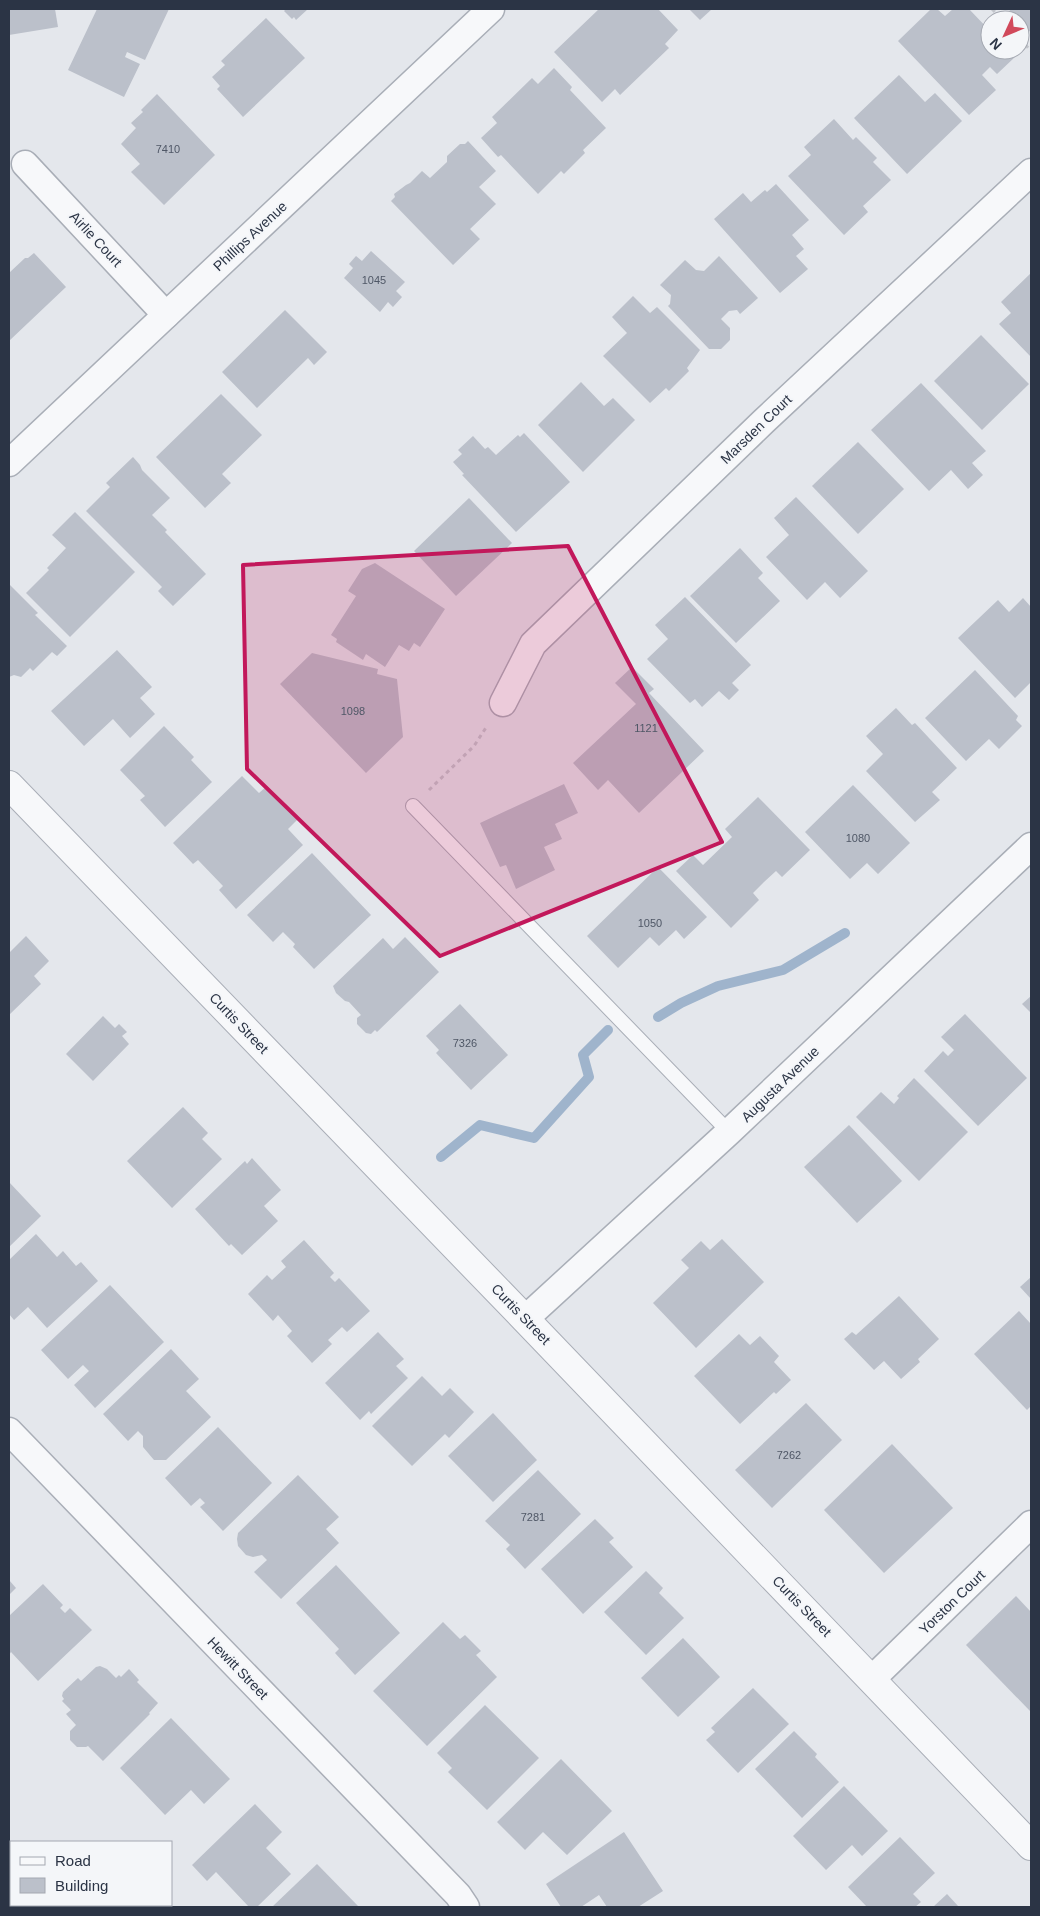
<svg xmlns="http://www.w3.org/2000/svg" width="1040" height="1916" font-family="Arial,sans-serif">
<rect width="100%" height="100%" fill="#e4e7ec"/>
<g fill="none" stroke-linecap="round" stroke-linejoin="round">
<g stroke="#9fb4cc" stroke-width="10">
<path d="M 658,1017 L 681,1003 L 718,986 L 783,970 L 845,933"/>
<path d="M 441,1157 L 480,1125 L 534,1138 L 589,1077 L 583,1055 L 608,1030"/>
</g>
</g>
<g fill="#bbc0ca">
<path d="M 9,9 L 55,9 L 58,27 L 9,35 Z"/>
<path d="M 97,9 L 169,9 L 145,60 L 127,52 L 125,57 L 140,64 L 124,97 L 68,70 Z"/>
<path d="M 286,9 L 308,9 L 296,20 L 294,17 L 292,19 L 284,11 Z"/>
<path d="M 599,9 L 658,9 L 678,30 L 665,44 L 669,48 L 620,95 L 615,89 L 602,102 L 554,52 Z"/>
<path d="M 689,9 L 712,9 L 700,20 Z"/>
<path d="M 931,9 L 937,9 L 945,16 L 953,9 L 969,9 L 990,31 L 990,50 L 1008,50 L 1015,57 L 997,74 L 990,67 L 982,75 L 996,90 L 969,115 L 898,41 Z"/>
<path d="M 1008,9 L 1031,9 L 1031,33 L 1020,20 Z"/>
<path d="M 266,18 L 305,58 L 243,117 L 217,89 L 220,86 L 212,77 L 225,65 L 221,61 Z"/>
<path d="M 554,68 L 572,87 L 570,90 L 606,128 L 583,150 L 585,153 L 564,174 L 561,171 L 538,194 L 501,155 L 498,157 L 481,138 L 497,123 L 492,117 L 532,78 L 538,84 Z"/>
<path d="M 899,75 L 925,102 L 935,93 L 962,121 L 907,174 L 854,118 Z"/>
<path d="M 157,94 L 215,155 L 164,205 L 131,172 L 140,164 L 121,144 L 136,128 L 131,123 L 143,112 L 141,110 Z"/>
<path d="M 834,119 L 853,140 L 856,137 L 877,158 L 873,162 L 891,180 L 863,206 L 868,212 L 844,235 L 788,176 L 811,155 L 804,147 Z"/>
<path d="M 468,141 L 496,171 L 479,187 L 496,204 L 470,229 L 480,239 L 453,265 L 391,201 L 395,197 L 394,194 L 406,185 L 410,183 L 422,171 L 430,178 L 447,162 L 447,156 L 460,144 L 465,144 Z"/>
<path d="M 776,184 L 809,220 L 792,235 L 804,249 L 796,256 L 808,269 L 780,293 L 714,219 L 743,193 L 751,202 L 765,190 L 767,192 Z"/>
<path d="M 371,251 L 405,282 L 396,291 L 402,297 L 393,307 L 388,302 L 380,312 L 344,278 L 353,268 L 349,264 L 356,256 L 362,261 Z"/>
<path d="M 34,253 L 66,287 L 9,341 L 9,273 L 25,258 L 28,258 Z"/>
<path d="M 719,256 L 758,298 L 740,314 L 737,310 L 729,311 L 721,319 L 730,328 L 730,340 L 721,349 L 709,349 L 668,306 L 670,304 L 671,295 L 660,285 L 685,260 L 696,270 L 704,271 Z"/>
<path d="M 1031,273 L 1031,357 L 999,324 L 1011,313 L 1001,302 Z"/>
<path d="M 633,296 L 650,313 L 657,307 L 700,350 L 687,368 L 689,371 L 669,391 L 666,388 L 650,403 L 603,356 L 627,333 L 612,317 Z"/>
<path d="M 285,310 L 327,352 L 314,365 L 308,358 L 257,408 L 222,372 Z"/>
<path d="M 981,335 L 1029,384 L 982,430 L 934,381 Z"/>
<path d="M 581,382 L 604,406 L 613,398 L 635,420 L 583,472 L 538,425 Z"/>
<path d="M 921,383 L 986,451 L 972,463 L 983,475 L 968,489 L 951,470 L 929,491 L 871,430 Z"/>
<path d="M 221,394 L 262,435 L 222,474 L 231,483 L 205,508 L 156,457 Z"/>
<path d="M 524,433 L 570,482 L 516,532 L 462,475 L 464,474 L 453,462 L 462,454 L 458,450 L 473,436 L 485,449 L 488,447 L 496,455 L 518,435 L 520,437 Z"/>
<path d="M 858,442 L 904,489 L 858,534 L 812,486 Z"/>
<path d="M 133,457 L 140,465 L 142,470 L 170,498 L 152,515 L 167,530 L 165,532 L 206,574 L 173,606 L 158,591 L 162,587 L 86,511 L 110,487 L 106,483 Z"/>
<path d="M 796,497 L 868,571 L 840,598 L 825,582 L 807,600 L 766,557 L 789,535 L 774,518 Z"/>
<path d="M 469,498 L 512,543 L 456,596 L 414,551 Z"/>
<path d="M 75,512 L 135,572 L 70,637 L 26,593 L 49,570 L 47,568 L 66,548 L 52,535 Z"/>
<path d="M 740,548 L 763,573 L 758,578 L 780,601 L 736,643 L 690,596 Z"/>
<path d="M 375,563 L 445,609 L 420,647 L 414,643 L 409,651 L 399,645 L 385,667 L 366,654 L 363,660 L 336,642 L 337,639 L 331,635 L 356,596 L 348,591 L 362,569 Z"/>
<path d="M 9,584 L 38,613 L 35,615 L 67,646 L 57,656 L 52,652 L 33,671 L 30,668 L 21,677 L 14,675 L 9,677 Z"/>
<path d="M 685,597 L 751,665 L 732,683 L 739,690 L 729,700 L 719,691 L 702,707 L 695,699 L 690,703 L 647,659 L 668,639 L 655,625 Z"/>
<path d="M 1023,598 L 1031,607 L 1031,682 L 1015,698 L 958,638 L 998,600 L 1009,612 Z"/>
<path d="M 117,650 L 152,687 L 140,698 L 155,714 L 130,738 L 113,719 L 84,746 L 51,711 Z"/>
<path d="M 312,653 L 378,669 L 377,674 L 397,679 L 403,737 L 366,773 L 280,684 Z"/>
<path d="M 632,667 L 654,689 L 649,693 L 704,751 L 639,813 L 608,780 L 598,790 L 573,763 L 636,704 L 615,683 Z"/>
<path d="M 975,670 L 1018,716 L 1016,720 L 1022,726 L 999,749 L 989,739 L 966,761 L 925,718 Z"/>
<path d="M 896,708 L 912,725 L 915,723 L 957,768 L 932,792 L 940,800 L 915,822 L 866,771 L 883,754 L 866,736 Z"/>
<path d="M 164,726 L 194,757 L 191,760 L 212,782 L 165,827 L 140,800 L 145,796 L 120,770 Z"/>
<path d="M 242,776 L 259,793 L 267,786 L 298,819 L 288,829 L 303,845 L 236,909 L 219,890 L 223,886 L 198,860 L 193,864 L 173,843 Z"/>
<path d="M 564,784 L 578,813 L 555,824 L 562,839 L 544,847 L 555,870 L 516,889 L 506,865 L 500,867 L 480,823 Z"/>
<path d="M 853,785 L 910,843 L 878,874 L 867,863 L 850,879 L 805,832 Z"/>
<path d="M 758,797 L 810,850 L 782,877 L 776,871 L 764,882 L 753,893 L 759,900 L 731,928 L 676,871 L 693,855 L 703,865 L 732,837 L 725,829 Z"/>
<path d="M 312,853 L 371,915 L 314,969 L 293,947 L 295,944 L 283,932 L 273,942 L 247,915 Z"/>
<path d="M 658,867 L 707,917 L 684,939 L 676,930 L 659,946 L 650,937 L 618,968 L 587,936 Z"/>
<path d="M 26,936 L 49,961 L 34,976 L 41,984 L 9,1015 L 9,953 Z"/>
<path d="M 405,937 L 439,972 L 377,1032 L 375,1030 L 371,1034 L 366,1033 L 357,1024 L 357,1018 L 361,1015 L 349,1002 L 345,1001 L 336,993 L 333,986 L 383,938 L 393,949 Z"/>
<path d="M 1031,996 L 1031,1013 L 1022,1004 Z"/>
<path d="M 460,1004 L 508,1055 L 471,1090 L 436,1053 L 439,1050 L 426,1036 Z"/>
<path d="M 965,1014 L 1027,1078 L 978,1126 L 924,1071 L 943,1051 L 948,1056 L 954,1050 L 941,1037 Z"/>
<path d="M 103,1016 L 115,1028 L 119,1024 L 127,1032 L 122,1036 L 129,1044 L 93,1081 L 66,1054 Z"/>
<path d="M 914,1078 L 968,1132 L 919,1181 L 856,1117 L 881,1092 L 894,1104 L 899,1098 L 897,1096 Z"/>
<path d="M 183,1107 L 208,1133 L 202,1139 L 222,1159 L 172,1208 L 127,1161 Z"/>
<path d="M 849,1125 L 902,1181 L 857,1223 L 804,1167 Z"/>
<path d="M 252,1158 L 281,1190 L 264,1206 L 278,1221 L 242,1255 L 231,1244 L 229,1246 L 195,1209 L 245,1161 L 247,1164 Z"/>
<path d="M 9,1182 L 41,1216 L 9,1247 Z"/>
<path d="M 36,1234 L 57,1257 L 63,1251 L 76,1266 L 81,1262 L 98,1281 L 47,1328 L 28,1307 L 14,1320 L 9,1314 L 9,1260 Z"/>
<path d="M 722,1239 L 764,1282 L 696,1348 L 653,1303 L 689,1268 L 681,1260 L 701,1241 L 710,1250 Z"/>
<path d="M 304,1240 L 334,1273 L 330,1277 L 335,1282 L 339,1278 L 370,1311 L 347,1332 L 342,1327 L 328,1340 L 332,1344 L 312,1363 L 287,1336 L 292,1331 L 278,1315 L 273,1321 L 248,1294 L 267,1275 L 272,1280 L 286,1267 L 281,1261 Z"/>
<path d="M 1031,1277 L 1031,1299 L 1020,1287 Z"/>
<path d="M 110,1285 L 164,1342 L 95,1408 L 74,1385 L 89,1371 L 83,1365 L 68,1379 L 41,1350 Z"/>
<path d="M 899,1296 L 939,1339 L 918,1359 L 920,1362 L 901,1379 L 884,1361 L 874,1370 L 844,1339 L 852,1332 L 856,1335 Z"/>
<path d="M 1019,1311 L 1031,1324 L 1031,1406 L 1027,1410 L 974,1354 Z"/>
<path d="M 378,1332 L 404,1359 L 396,1366 L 408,1378 L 371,1414 L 369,1411 L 360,1420 L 325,1383 Z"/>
<path d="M 739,1334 L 750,1345 L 760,1336 L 779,1356 L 774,1362 L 791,1380 L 776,1394 L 774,1392 L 740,1424 L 694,1376 Z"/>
<path d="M 171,1349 L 199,1379 L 186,1391 L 211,1417 L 166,1460 L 154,1460 L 143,1447 L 143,1436 L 138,1431 L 128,1441 L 103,1414 Z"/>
<path d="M 422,1376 L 442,1396 L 450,1388 L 474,1412 L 449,1438 L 445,1434 L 412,1466 L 372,1426 Z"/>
<path d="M 806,1403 L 842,1440 L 772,1508 L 735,1470 Z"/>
<path d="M 493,1413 L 537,1460 L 493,1502 L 448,1456 Z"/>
<path d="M 218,1427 L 272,1483 L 223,1531 L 200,1507 L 205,1503 L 200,1498 L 191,1506 L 165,1478 Z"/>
<path d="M 892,1444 L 953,1508 L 884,1573 L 824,1510 Z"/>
<path d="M 538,1470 L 581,1514 L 525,1569 L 506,1549 L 510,1545 L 485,1521 Z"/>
<path d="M 298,1475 L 339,1517 L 326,1529 L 339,1543 L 281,1599 L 254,1572 L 267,1560 L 262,1555 L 253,1557 L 246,1555 L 238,1546 L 237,1539 L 238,1533 Z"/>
<path d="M 595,1519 L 614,1538 L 609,1542 L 633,1567 L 583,1614 L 541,1569 Z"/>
<path d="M 336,1565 L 400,1633 L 355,1675 L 335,1653 L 339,1649 L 296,1603 Z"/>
<path d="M 646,1571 L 663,1588 L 659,1593 L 684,1618 L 646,1655 L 604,1612 Z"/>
<path d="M 9,1580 L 16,1588 L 9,1595 Z"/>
<path d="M 43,1584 L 63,1605 L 60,1608 L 65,1613 L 70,1608 L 92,1630 L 38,1681 L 11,1652 L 9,1655 L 9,1616 Z"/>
<path d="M 1016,1596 L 1031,1612 L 1030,1711 L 966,1645 Z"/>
<path d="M 443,1622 L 460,1639 L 465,1635 L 481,1651 L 476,1655 L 497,1677 L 427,1746 L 373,1691 Z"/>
<path d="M 683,1638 L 720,1677 L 678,1717 L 641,1678 Z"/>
<path d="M 100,1666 L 107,1669 L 116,1678 L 119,1675 L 121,1677 L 129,1669 L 139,1680 L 137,1682 L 158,1703 L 149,1713 L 150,1714 L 103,1761 L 88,1746 L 86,1747 L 77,1747 L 70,1740 L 70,1731 L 76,1725 L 66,1714 L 71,1710 L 62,1701 L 64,1699 L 62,1696 L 63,1692 L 78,1678 L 81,1681 L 96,1667 Z"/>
<path d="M 753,1688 L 789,1724 L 738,1773 L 706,1740 L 715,1732 L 711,1728 Z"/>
<path d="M 485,1705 L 539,1758 L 487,1810 L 448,1772 L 452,1768 L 437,1753 Z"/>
<path d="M 171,1718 L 230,1779 L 204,1804 L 191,1790 L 165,1815 L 120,1768 Z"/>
<path d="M 794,1731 L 817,1754 L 815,1757 L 839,1782 L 802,1818 L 755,1769 Z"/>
<path d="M 561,1759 L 612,1811 L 567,1855 L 543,1832 L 525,1850 L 497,1822 Z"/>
<path d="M 844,1786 L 888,1831 L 862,1856 L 852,1845 L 826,1870 L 793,1836 Z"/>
<path d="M 255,1804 L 282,1832 L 266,1848 L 291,1874 L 257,1907 L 249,1907 L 216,1872 L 207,1881 L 192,1865 Z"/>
<path d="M 624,1832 L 663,1891 L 638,1907 L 607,1907 L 599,1895 L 581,1907 L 561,1907 L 546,1884 Z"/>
<path d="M 900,1837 L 935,1873 L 913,1894 L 921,1902 L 915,1907 L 867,1907 L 848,1887 Z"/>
<path d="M 317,1864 L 359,1907 L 272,1907 Z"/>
<path d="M 11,1873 L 11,1905 L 66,1905 L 69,1907 L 9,1907 L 9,1875 Z"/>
<path d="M 947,1894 L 959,1907 L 933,1907 Z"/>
</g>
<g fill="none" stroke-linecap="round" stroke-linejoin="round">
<g stroke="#a9aeb7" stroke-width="16">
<path id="service" d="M 413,806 L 729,1132"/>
</g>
<g stroke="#a9aeb7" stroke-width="29">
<g id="minor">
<path d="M 25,164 L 166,315"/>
<path d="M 9,463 L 491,9"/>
<path d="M 503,703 L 533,644 L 764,421 L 1031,172"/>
<path d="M 525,1319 L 729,1132 L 1031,846"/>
<path d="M 9,1431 L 458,1895 L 466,1907"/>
<path d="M 872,1679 L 1031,1524"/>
</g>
</g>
<g stroke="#a9aeb7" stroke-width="30">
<path id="tertiary" d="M 9,785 L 525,1319 L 1031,1846"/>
</g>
<g stroke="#c2c5cb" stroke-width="3" stroke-dasharray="4 4" stroke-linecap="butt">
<path d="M 992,9 L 1003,20"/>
<path d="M 1020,39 L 1031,51"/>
<path d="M 429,790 L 474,746 L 487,726"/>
</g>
<use href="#service" stroke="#f7f8fa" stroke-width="14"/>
<use href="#minor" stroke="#f7f8fa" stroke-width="26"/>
<use href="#tertiary" stroke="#f7f8fa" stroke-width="28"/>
</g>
<path fill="#c2185b" fill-opacity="0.2" stroke="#c2185b" stroke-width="4" stroke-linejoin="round" d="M 568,546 L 722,842 L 440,956 L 247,769 L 243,565 Z"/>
<g text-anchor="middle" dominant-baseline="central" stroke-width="4" stroke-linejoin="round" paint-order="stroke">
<g font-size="11" fill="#4f5766">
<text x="168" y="149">7410</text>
<text x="374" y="280">1045</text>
<text x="353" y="711">1098</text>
<text x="646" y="728">1121</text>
<text x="858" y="838">1080</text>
<text x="650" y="923">1050</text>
<text x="465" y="1043">7326</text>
<text x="789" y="1455">7262</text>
<text x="533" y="1517">7281</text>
</g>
<g font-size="14" fill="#2b3445" stroke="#f4f6f9">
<text transform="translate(250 236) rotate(-43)">Phillips Avenue</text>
<text transform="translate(96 239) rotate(47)">Airlie Court</text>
<text transform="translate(756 429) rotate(-44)">Marsden Court</text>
<text transform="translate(239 1023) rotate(46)">Curtis Street</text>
<text transform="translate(780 1084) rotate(-44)">Augusta Avenue</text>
<text transform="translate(521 1314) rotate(46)">Curtis Street</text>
<text transform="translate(952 1602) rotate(-44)">Yorston Court</text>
<text transform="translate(802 1606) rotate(46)">Curtis Street</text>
<text transform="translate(238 1668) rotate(46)">Hewitt Street</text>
</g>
</g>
<rect width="1040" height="1916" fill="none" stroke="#2b3445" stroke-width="20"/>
<rect x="10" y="1841" width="162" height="65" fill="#f4f6f9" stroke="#a4a8b1"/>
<rect x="20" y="1857" width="25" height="8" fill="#f7f8fa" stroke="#a4a8b1"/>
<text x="55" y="1866" font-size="15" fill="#2b3445">Road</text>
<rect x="20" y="1878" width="25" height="15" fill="#bbc0ca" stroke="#a4a8b1"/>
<text x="55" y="1891" font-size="15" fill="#2b3445">Building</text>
<g transform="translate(1005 35) rotate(226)"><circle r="24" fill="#f4f6f9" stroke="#a4a8b1"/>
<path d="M0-4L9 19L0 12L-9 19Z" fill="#d1495b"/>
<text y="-8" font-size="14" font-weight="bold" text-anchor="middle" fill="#2b3445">N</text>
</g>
</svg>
